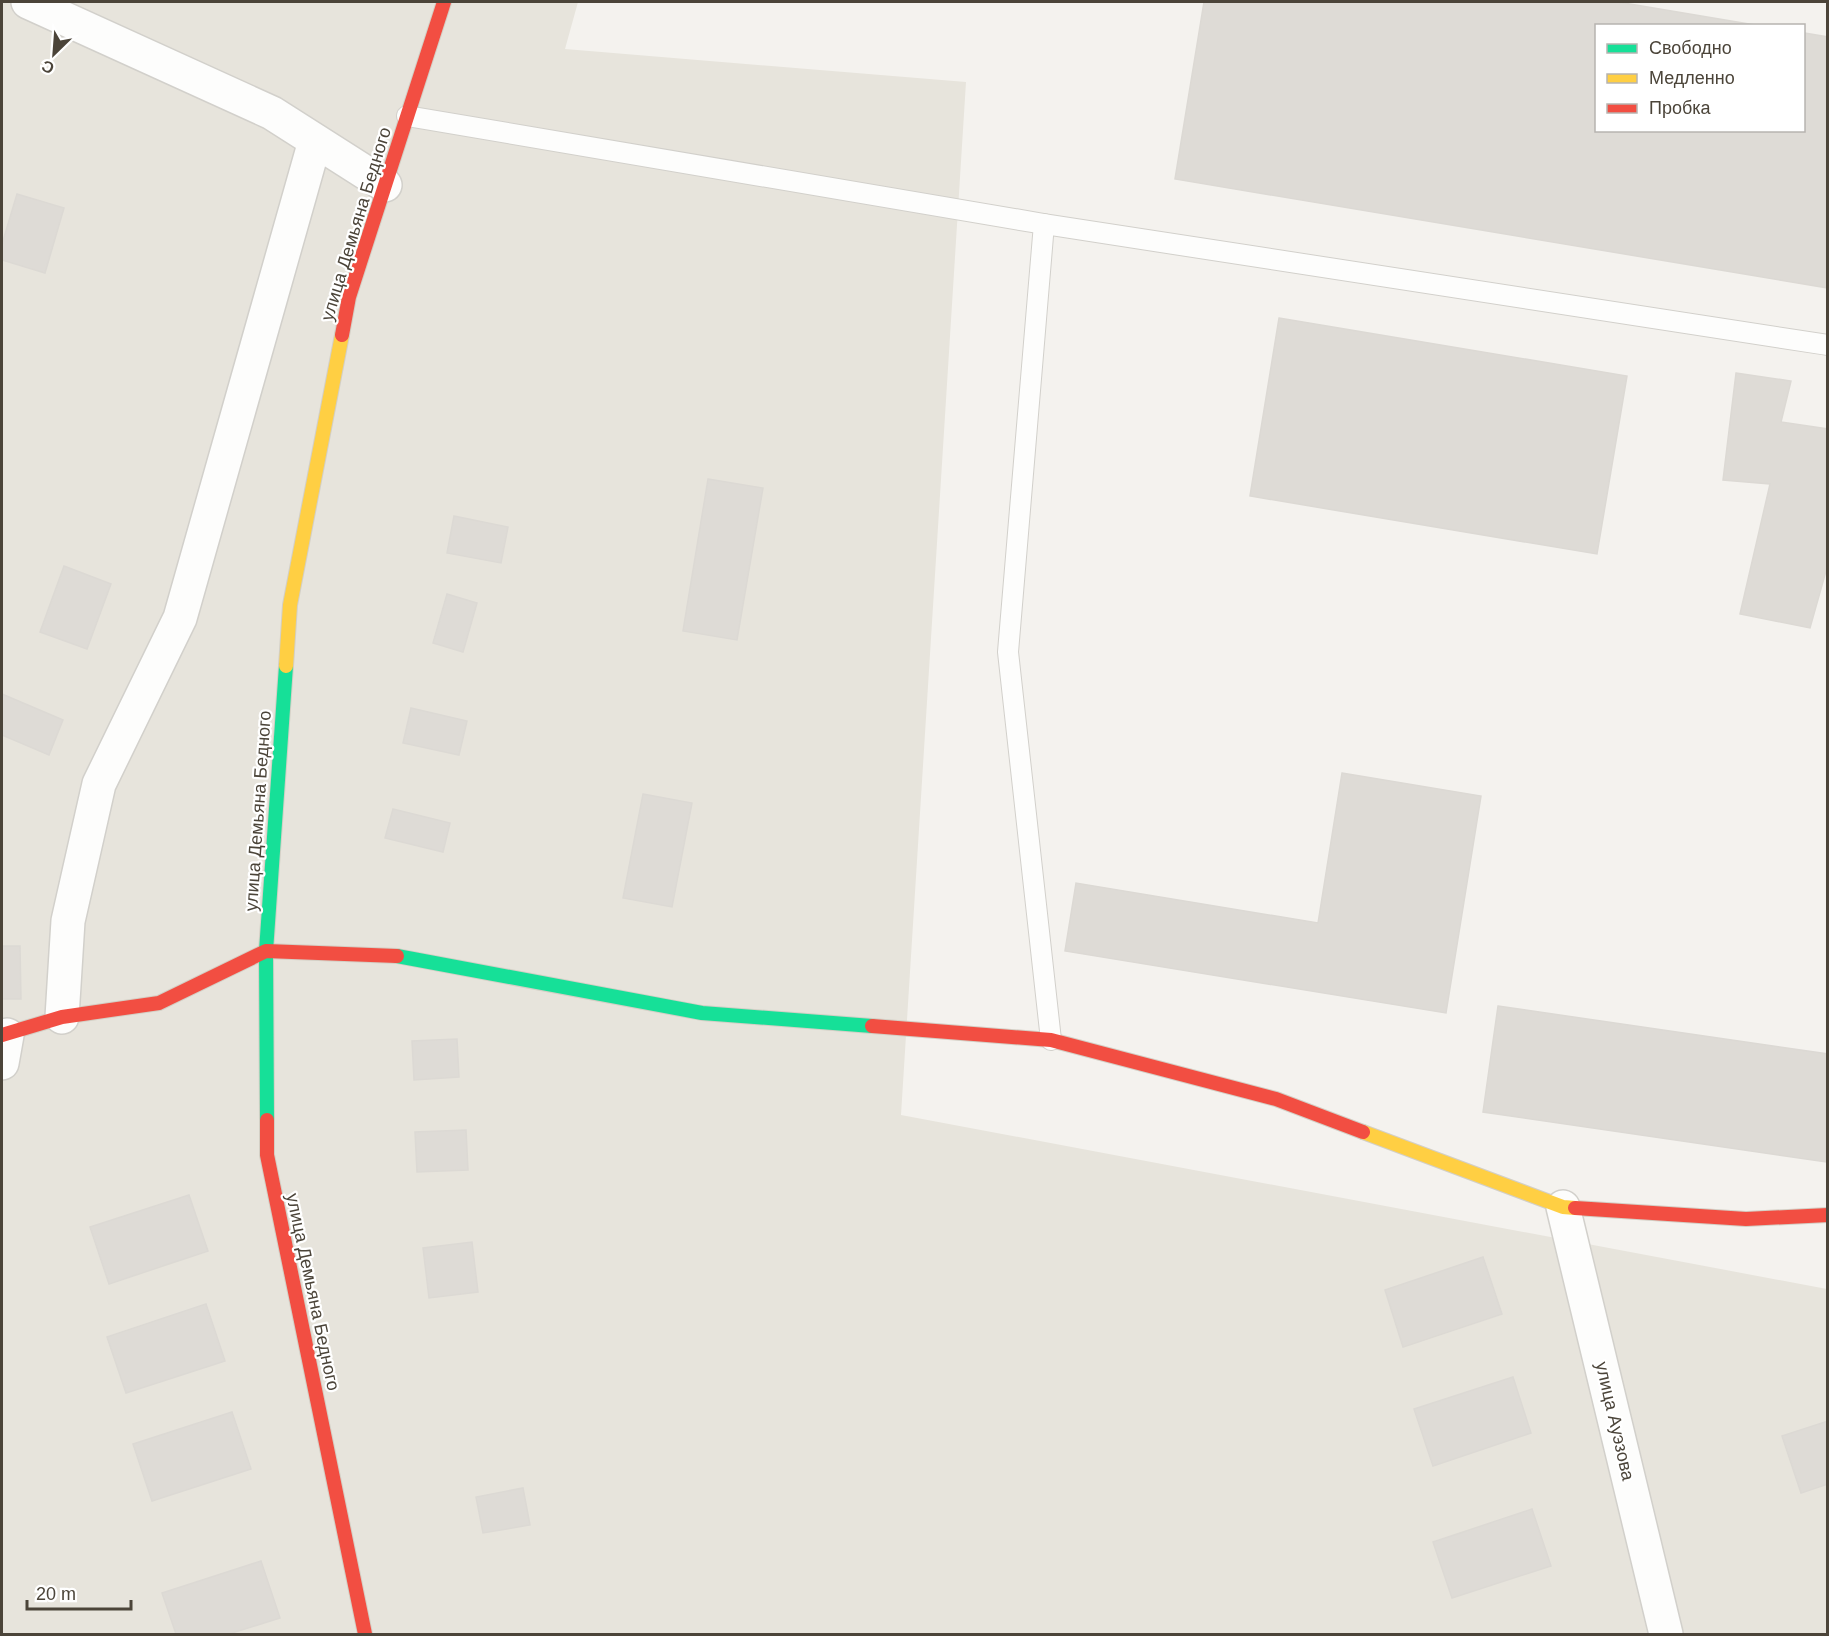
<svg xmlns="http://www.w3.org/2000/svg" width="1829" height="1636" font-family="Arial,sans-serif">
<rect width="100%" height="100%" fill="#f4f2ee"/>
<path fill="#e7e4dc" d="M 2,2 L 578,2 L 565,49 L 966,82 L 901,1115 L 1827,1289 L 1827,1634 L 2,1634 Z"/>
<g fill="#dedbd6" stroke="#dcd9d4" stroke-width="1.5">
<path d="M 1204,2 L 1618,2 L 1761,26 L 1596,26 L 1596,130 L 1804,130 L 1804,33 L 1828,37 L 1828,288 L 1175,179 Z"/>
<path d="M 17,194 L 64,208 L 45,273 L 2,260 L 2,244 Z"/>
<path d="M 1279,318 L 1627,376 L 1597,554 L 1250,496 Z"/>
<path d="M 1736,373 L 1791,381 L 1781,422 L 1828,429 L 1828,564 L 1810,628 L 1740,614 L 1770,484 L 1723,480 Z"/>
<path d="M 708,479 L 763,488 L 737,640 L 683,631 Z"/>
<path d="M 454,516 L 508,527 L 501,563 L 447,553 Z"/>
<path d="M 64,566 L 111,584 L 87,649 L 40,632 Z"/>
<path d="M 447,594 L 477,603 L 463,652 L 433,643 Z"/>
<path d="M 2,694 L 63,720 L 49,755 L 2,735 Z"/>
<path d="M 411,708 L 467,721 L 459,755 L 403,743 Z"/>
<path d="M 1342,773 L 1481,796 L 1446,1013 L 1065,951 L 1076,883 L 1318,923 Z"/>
<path d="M 643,794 L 692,803 L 672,907 L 623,898 Z"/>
<path d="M 393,809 L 450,823 L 443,852 L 385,838 Z"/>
<path d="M 2,946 L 20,946 L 21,999 L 2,999 Z"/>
<path d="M 1498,1006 L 1828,1054 L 1826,1162 L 1483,1112 Z"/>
<path d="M 457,1039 L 459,1077 L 414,1080 L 412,1041 Z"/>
<path d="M 466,1130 L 468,1170 L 417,1172 L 415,1132 Z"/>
<path d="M 189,1195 L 208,1251 L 109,1284 L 90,1227 Z"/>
<path d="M 472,1242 L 478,1292 L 429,1298 L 423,1248 Z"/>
<path d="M 1483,1257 L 1502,1314 L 1403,1347 L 1385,1290 Z"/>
<path d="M 206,1304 L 225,1361 L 126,1393 L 107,1337 Z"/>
<path d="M 1513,1377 L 1531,1433 L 1433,1466 L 1414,1409 Z"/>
<path d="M 232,1412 L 251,1469 L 152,1501 L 133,1444 Z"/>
<path d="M 1828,1421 L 1828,1484 L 1801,1493 L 1782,1436 Z"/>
<path d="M 523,1488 L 530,1525 L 483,1533 L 476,1497 Z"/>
<path d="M 1532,1509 L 1551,1566 L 1452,1598 L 1433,1542 Z"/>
<path d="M 261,1561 L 280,1618 L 229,1634 L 176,1634 L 162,1593 Z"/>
</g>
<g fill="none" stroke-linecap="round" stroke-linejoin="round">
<g stroke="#d2d0cb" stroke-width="22">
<g id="lane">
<path d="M 407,116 L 1044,224 L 1828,345"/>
<path d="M 1044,224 L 1008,652 L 1051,1040"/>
</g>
</g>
<g stroke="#d2d0cb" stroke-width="36">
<g id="street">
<path d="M 28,2 L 272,113 L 385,185"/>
<path d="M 62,1017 L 68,921 L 99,784 L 180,618 L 315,141"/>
<path d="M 2,1063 L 7,1035"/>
<path d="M 1563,1207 L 1666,1634"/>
</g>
</g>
<g stroke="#d3cfc5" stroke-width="16">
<g id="fast">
<path d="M 397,956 L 702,1013 L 872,1026"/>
<path d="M 267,1120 L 266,951 L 286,666"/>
</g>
</g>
<g stroke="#d3cfc5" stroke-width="16">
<g id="slow">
<path d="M 286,666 L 290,605 L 342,335"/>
<path d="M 1363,1132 L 1563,1207 L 1575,1208"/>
</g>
</g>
<g stroke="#d3cfc5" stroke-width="16">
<g id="jam">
<path d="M 342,335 L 349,297 L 444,2"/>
<path d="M 872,1026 L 1051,1040 L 1276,1099 L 1363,1132"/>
<path d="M 2,1035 L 62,1017 L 159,1003 L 266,951 L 397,956"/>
<path d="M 267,1120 L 267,1155 L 365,1634"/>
<path d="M 1575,1208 L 1746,1219 L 1828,1215"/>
</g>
</g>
<use href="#lane" stroke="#fdfdfc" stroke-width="20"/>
<use href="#street" stroke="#fdfdfc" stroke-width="33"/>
<use href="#fast" stroke="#16e098" stroke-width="14"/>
<use href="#slow" stroke="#ffcf43" stroke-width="14"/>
<use href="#jam" stroke="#f24e42" stroke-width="14"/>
</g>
<g text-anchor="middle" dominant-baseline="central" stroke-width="4.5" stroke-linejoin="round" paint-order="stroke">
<g font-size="18" fill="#4b4439" stroke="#fff">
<text transform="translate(356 224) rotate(-73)">улица Демьяна Бедного</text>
<text transform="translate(258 811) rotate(-86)">улица Демьяна Бедного</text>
<text transform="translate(313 1292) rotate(78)">улица Демьяна Бедного</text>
<text transform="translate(1615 1421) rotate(77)">улица Ауэзова</text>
</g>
</g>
<rect width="1829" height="1636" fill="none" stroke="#4b4439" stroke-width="6"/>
<rect x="1595" y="24" width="210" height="108" fill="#ffffff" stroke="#b7b4b0" stroke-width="1.5"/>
<rect x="1607" y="44" width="30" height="9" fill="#16e098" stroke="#b7b4b0" stroke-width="1.5"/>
<text x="1649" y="54" font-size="18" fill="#4b4439">Свободно</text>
<rect x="1607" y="74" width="30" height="9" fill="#ffcf43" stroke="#b7b4b0" stroke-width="1.5"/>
<text x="1649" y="84" font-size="18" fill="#4b4439">Медленно</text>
<rect x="1607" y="104" width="30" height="9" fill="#f24e42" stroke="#b7b4b0" stroke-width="1.5"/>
<text x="1649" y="114" font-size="18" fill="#4b4439">Пробка</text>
<g transform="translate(54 54) rotate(205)" stroke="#ffffff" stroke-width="4.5" paint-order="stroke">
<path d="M0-4.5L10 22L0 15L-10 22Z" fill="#4b4439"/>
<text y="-9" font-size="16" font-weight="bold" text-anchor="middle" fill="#4b4439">С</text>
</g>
<path d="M27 1600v9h104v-9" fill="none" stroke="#4b4439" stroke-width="3"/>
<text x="36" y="1600" font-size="18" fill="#4b4439" stroke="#ffffff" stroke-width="4.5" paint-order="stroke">20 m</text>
</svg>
